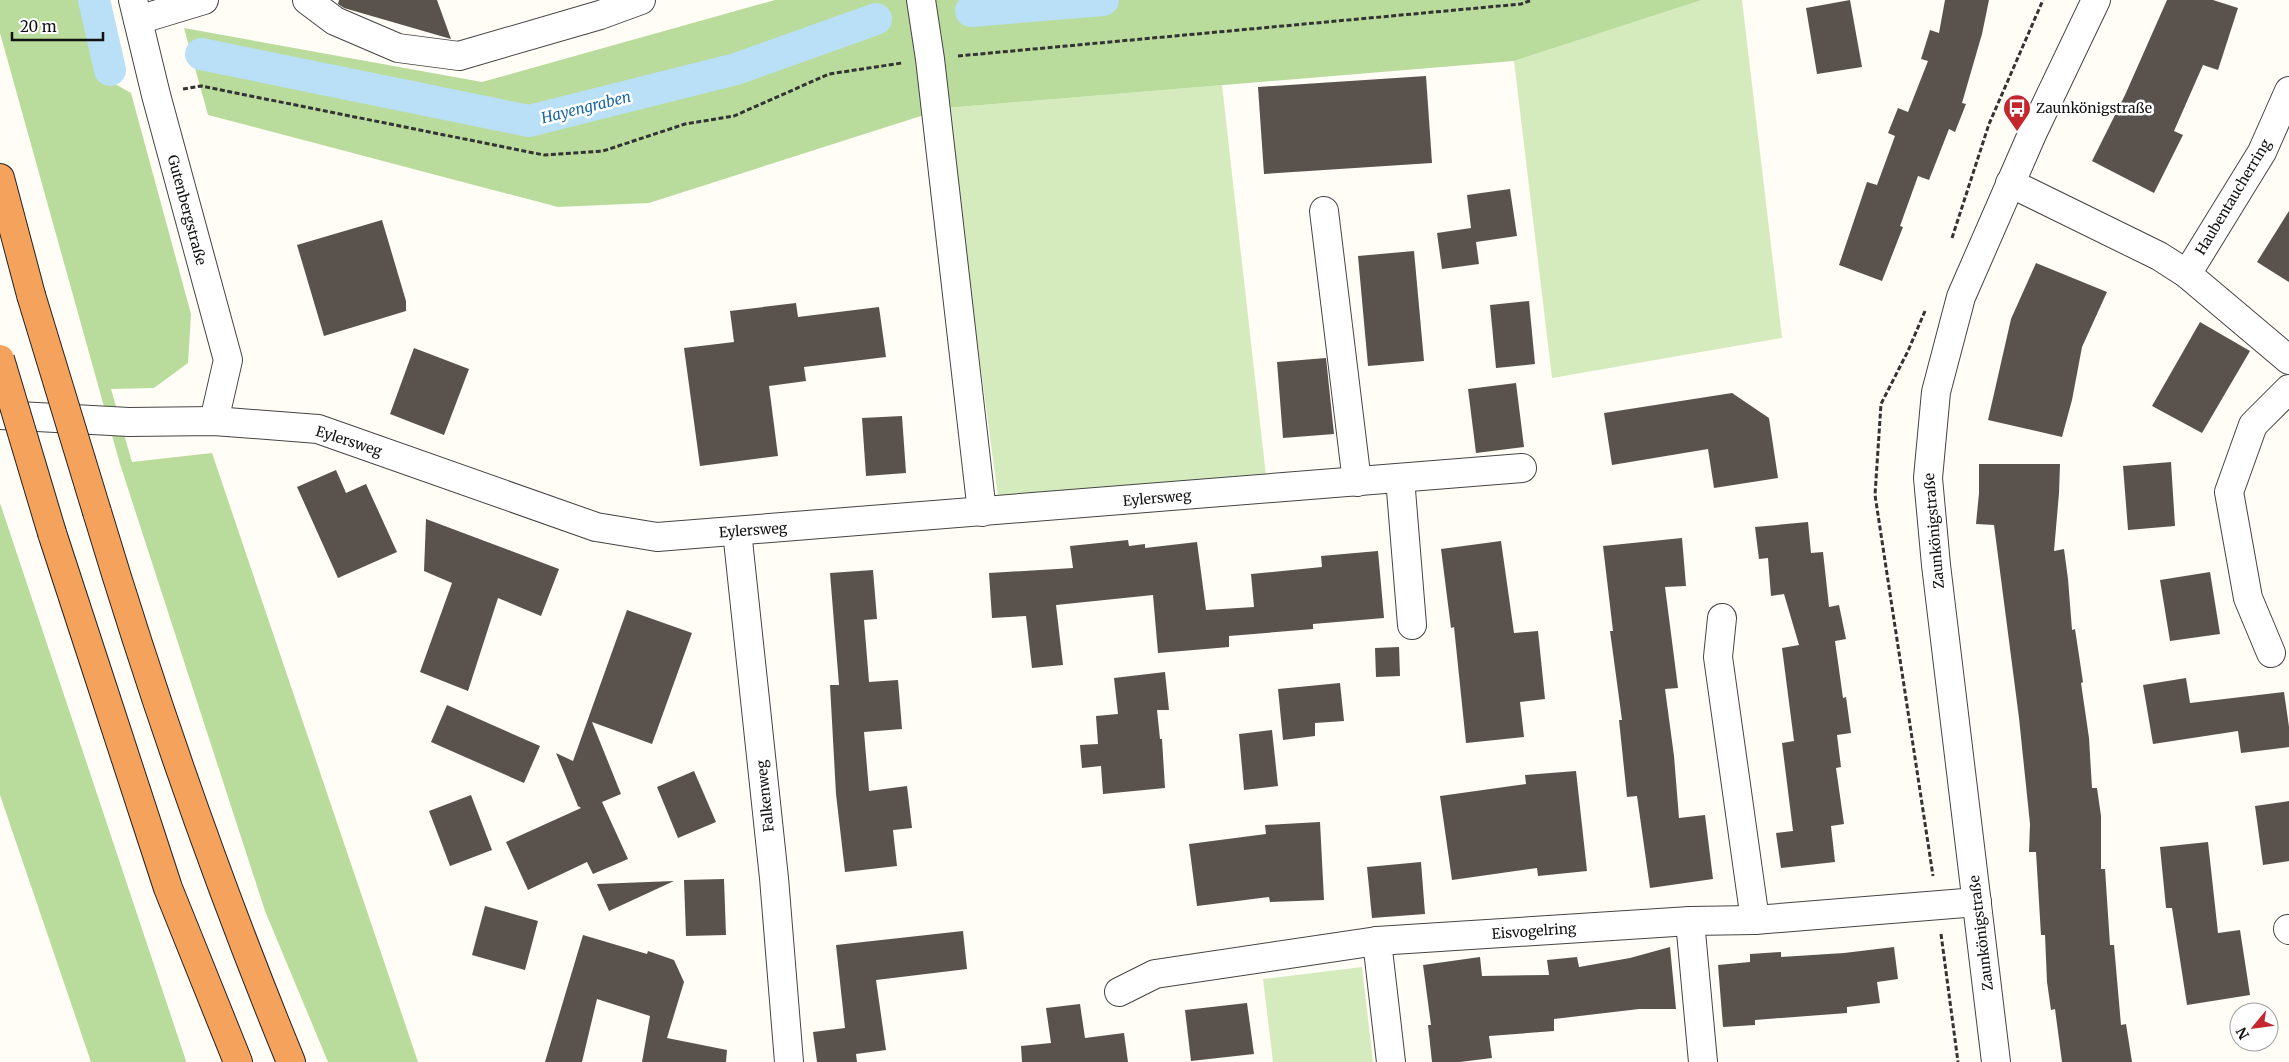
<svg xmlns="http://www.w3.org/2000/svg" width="2289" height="1062" font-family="Merriweather,serif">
<rect width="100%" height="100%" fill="#fffdf5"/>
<g fill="#d5ebbd">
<path d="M 1702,0 L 1742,0 L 1782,338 L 1552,378 L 1514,61 Z"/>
<path d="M 1222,85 L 1266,476 L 998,497 L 946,108 Z"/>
<path d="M 1362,967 L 1373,1062 L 1273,1062 L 1263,979 Z"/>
</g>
<g fill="#b9dc9c">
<path d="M 0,0 L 84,0 L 101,76 L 131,93 L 191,314 L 188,363 L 154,388 L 111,389 L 132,462 L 212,453 L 418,1062 L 328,1062 L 265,911 L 120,464 L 0,33 Z"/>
<path d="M 775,0 L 1702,0 L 1514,61 L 946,108 L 649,203 L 558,207 L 208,115 L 184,28 L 482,82 Z"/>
<path d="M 0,503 L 186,1061 L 186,1062 L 91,1062 L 0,795 Z"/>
</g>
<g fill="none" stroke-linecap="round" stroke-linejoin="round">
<g stroke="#b9e0f7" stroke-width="32">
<path d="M 94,0 L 110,70"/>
<path d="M 971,11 L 1103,0"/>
<path d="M 201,54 L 529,121 L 736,69 L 876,19"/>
</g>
</g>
<g fill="#5a524d">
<path d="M 339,0 L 437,0 L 451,39 L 344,8 L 338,4 Z"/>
<path d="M 1850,0 L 1862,67 L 1817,74 L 1806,8 Z"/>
<path d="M 1945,0 L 1989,0 L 1982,34 L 1962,103 L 1966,104 L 1955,132 L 1949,129 L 1929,180 L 1918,176 L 1900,226 L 1903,227 L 1882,281 L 1839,265 L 1867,182 L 1877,185 L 1895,136 L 1888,133 L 1898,108 L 1908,112 L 1928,61 L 1921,59 L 1930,30 L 1939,33 Z"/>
<path d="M 2167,0 L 2213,0 L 2238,8 L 2218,70 L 2203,65 L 2174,131 L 2183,135 L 2154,193 L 2092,161 L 2125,95 Z"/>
<path d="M 1426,76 L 1432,163 L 1264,174 L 1258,87 Z"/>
<path d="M 1510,189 L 1517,236 L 1476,242 L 1479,264 L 1442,269 L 1437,233 L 1471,228 L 1467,195 Z"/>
<path d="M 2289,211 L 2289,282 L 2257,262 Z"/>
<path d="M 382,220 L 406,301 L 406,311 L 324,336 L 297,245 Z"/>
<path d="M 1414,251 L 1424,361 L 1368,366 L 1358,256 Z"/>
<path d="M 2036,263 L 2107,292 L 2082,347 L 2072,400 L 2062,437 L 1988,420 L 2011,319 Z"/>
<path d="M 1529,301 L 1535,364 L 1496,368 L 1490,305 Z"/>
<path d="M 796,303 L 798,317 L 879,307 L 886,357 L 804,367 L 806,381 L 769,386 L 778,456 L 700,466 L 684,348 L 734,342 L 730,311 Z"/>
<path d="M 2200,322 L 2250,351 L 2202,433 L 2152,406 Z"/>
<path d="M 414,348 L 469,369 L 444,435 L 390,414 Z"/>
<path d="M 1326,358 L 1334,434 L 1283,438 L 1277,362 Z"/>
<path d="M 1516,383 L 1524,447 L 1476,453 L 1468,389 Z"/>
<path d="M 1732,393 L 1769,418 L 1778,478 L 1714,488 L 1708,449 L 1612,465 L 1604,413 Z"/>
<path d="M 902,416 L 906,473 L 866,476 L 862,418 Z"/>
<path d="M 2171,462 L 2175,526 L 2128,530 L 2123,466 Z"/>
<path d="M 1979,464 L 2060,464 L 2059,493 L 2054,551 L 2064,549 L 2068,579 L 2072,630 L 2075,629 L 2083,682 L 2081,683 L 2089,738 L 2092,788 L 2097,788 L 2101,816 L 2101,869 L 2105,869 L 2110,945 L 2114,945 L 2121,1025 L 2126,1024 L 2132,1062 L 2062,1062 L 2055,1009 L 2051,1010 L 2047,982 L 2045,935 L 2041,935 L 2036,852 L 2029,852 L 2030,824 L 2019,718 L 1994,525 L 1976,524 L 1979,493 Z"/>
<path d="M 336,470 L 346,493 L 366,484 L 397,552 L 338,578 L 297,487 Z"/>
<path d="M 426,519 L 559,569 L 541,616 L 498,598 L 468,691 L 420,672 L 452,583 L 424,571 Z"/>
<path d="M 1808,522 L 1811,553 L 1823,552 L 1829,607 L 1839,605 L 1846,639 L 1835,641 L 1843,698 L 1846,697 L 1851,733 L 1837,735 L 1841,767 L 1836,768 L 1844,824 L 1831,826 L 1835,862 L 1781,868 L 1776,833 L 1793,831 L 1782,743 L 1794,741 L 1782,648 L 1799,645 L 1784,594 L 1771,596 L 1768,558 L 1759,559 L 1755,527 Z"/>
<path d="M 1682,538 L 1686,586 L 1665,587 L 1678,688 L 1665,689 L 1674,756 L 1679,818 L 1705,815 L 1713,879 L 1650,888 L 1637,796 L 1627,797 L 1619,720 L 1622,720 L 1610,631 L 1613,631 L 1603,546 Z"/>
<path d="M 1128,540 L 1129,546 L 1145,544 L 1145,548 L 1197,542 L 1206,610 L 1254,607 L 1251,574 L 1322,567 L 1321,556 L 1378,551 L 1384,618 L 1313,624 L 1313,629 L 1229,636 L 1229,647 L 1158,653 L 1153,595 L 1056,605 L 1063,665 L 1032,668 L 1026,616 L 992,618 L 989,573 L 1073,568 L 1070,546 Z"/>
<path d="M 1501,541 L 1514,633 L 1538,631 L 1545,699 L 1520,702 L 1524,737 L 1466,743 L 1454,627 L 1451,628 L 1441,549 Z"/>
<path d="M 873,570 L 877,619 L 864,620 L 869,682 L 898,680 L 902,729 L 864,732 L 869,791 L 907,786 L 912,828 L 893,830 L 897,866 L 845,872 L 836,794 L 830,685 L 839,685 L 830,573 Z"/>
<path d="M 2210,572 L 2220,634 L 2170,641 L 2160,580 Z"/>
<path d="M 627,610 L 692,633 L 652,744 L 592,722 L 621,794 L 602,802 L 628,859 L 593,874 L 587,862 L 528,890 L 506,842 L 581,808 L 578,806 L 556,753 L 573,761 Z"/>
<path d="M 1399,647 L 1400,676 L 1376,677 L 1375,648 Z"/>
<path d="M 1165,672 L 1169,710 L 1157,710 L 1160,739 L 1162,739 L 1165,788 L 1103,794 L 1101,766 L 1082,768 L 1080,745 L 1098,744 L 1096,716 L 1118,714 L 1114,678 Z"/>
<path d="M 2186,678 L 2190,703 L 2284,692 L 2289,727 L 2289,747 L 2241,753 L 2238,731 L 2153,744 L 2143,685 Z"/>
<path d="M 1340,683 L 1344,721 L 1315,723 L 1315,736 L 1283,740 L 1278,689 Z"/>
<path d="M 447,705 L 540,746 L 524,783 L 431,742 Z"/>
<path d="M 1272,730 L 1278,786 L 1244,790 L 1239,734 Z"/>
<path d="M 694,771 L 716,822 L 678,838 L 657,787 Z"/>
<path d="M 1576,771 L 1587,871 L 1538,876 L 1537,868 L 1452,880 L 1440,796 L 1526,784 L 1525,775 Z"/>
<path d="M 471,795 L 492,850 L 450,866 L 429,811 Z"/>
<path d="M 2289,801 L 2289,861 L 2263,865 L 2255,806 Z"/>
<path d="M 1320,822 L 1324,900 L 1270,902 L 1269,897 L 1197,906 L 1189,844 L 1266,834 L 1265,825 Z"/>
<path d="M 2208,842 L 2218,933 L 2240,930 L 2250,995 L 2187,1005 L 2172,908 L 2166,908 L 2160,847 Z"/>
<path d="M 1421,862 L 1425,914 L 1372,918 L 1367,867 Z"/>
<path d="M 724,879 L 726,935 L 686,936 L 684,880 Z"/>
<path d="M 674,881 L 609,911 L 597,884 Z"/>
<path d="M 485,906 L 538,921 L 525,970 L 472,955 Z"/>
<path d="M 963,931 L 967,969 L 876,980 L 886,1050 L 856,1054 L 857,1062 L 817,1062 L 813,1032 L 845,1028 L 836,945 Z"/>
<path d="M 583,935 L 647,954 L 648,951 L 674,960 L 684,982 L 667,1038 L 727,1050 L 726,1062 L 642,1062 L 650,1016 L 597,999 L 582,1062 L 545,1062 Z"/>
<path d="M 1670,947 L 1676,1009 L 1639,1009 L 1554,1019 L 1554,1031 L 1489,1036 L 1492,1058 L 1460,1062 L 1432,1062 L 1428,1025 L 1431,1025 L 1423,965 L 1480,957 L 1482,976 L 1549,975 L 1547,960 L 1577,957 L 1579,967 L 1630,958 Z"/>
<path d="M 1894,947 L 1898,979 L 1877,982 L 1880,1003 L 1847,1007 L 1847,1013 L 1755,1020 L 1755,1025 L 1723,1027 L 1718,965 L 1750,962 L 1750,954 L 1781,952 L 1781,957 L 1844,953 Z"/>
<path d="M 1247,1003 L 1254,1054 L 1191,1061 L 1185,1010 Z"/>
<path d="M 1080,1004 L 1085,1038 L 1124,1033 L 1128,1062 L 1022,1062 L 1021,1046 L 1051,1043 L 1046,1008 Z"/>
</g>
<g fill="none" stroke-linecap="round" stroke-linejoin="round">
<g stroke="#444" stroke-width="30">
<g id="minor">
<path d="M 133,0 L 156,95 L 228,360 L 214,421"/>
<path d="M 307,0 L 335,21 L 398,48 L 459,56 L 600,15 L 641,0"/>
<path d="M 921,0 L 930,59 L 982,512"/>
<path d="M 138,20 L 204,0"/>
<path d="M 2010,183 L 2159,256 L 2187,274 L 2289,360"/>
<path d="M 1324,211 L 1357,482"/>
<path d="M 2187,274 L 2262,152 L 2289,91"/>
<path d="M 0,415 L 129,422 L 214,421 L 318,429 L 596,527 L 657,537 L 1522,468"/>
<path d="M 1400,478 L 1412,625"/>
<path d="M 737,531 L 774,878 L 789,1062"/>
<path d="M 1722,618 L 1718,657 L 1755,920"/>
<path d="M 2271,653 L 2248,598 L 2229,492 L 2253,425 L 2289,389"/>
<path d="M 1690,921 L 1703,1062"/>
<path d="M 2288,929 L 2289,930"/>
<path d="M 1119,992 L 1155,974 L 1377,941"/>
<path d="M 1391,1062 L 1377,941 L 1690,921 L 1755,920 L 1977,902"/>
<path d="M 1996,1062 L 1936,565 L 1928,478 L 1936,392 L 1961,297 L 2033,132 L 2096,0"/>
</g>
</g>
<g stroke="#222" stroke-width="30">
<g id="highway">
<path d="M 0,178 L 31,295"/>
<path d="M 97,512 C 153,698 217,882 291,1062"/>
<path d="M 52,533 L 168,888 L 238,1062"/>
</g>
</g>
<g stroke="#333" stroke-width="3" stroke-dasharray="5 2.5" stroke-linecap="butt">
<path d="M 958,56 L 1521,4 L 1532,0"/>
<path d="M 183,89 L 201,86 L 544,155 L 603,151 L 685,124 L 734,116 L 829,74 L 902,63"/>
<path d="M 1952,238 L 1989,124 L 2043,0"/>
<path d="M 1925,311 L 1908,351 L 1881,404 L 1875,495 L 1933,876"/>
<path d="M 1941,934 L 1958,1062"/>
</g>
<use href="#minor" stroke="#fff" stroke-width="28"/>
<use href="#highway" stroke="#f5a25d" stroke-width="28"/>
<g stroke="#222" stroke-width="30" stroke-linecap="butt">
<g id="highway-bridge">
<path d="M 31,295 L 97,512"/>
<path d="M 0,359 L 52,533"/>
</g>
</g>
<use href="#highway-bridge" stroke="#f5a25d" stroke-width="28"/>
</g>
<defs>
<g id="bus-pin" transform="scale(1.4375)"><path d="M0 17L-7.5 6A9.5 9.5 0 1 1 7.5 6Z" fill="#c4262e" stroke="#fff"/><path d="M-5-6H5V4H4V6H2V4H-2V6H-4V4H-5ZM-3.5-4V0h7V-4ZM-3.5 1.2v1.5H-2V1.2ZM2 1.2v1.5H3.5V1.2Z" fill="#fff"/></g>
</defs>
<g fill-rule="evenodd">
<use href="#bus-pin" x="2017" y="108"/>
</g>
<g text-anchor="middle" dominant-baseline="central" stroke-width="5" stroke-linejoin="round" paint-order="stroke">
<g font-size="14" fill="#111" stroke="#fff" text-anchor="start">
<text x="2036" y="108">Zaunkönigstraße</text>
</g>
<g font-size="14" fill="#111" stroke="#fff">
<text transform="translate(2233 197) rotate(-59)">Haubentaucherring</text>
<text transform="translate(187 210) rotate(75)">Gutenbergstraße</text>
<text transform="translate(349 441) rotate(18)">Eylersweg</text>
<text transform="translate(1157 498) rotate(-5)">Eylersweg</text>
<text transform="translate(753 530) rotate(-4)">Eylersweg</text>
<text transform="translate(1934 531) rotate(-95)">Zaunkönigstraße</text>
<text transform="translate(765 796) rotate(-96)">Falkenweg</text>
<text transform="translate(1534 931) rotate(-4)">Eisvogelring</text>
<text transform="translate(1981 933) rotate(-97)">Zaunkönigstraße</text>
</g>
<g font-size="15" font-style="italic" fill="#1768a6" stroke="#fff">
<text transform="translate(586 107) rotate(-14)">Hayengraben</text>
</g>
</g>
<g transform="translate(2254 1027) rotate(241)"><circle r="24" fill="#ffffff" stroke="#a0a0a0"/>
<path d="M0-4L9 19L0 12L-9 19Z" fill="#c4262e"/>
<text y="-8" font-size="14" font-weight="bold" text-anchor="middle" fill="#111111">N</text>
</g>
<path d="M12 32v8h91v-8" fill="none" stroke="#111111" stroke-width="2.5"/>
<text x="20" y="32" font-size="15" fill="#111111" stroke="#ffffff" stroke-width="4" paint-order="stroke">20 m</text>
</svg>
